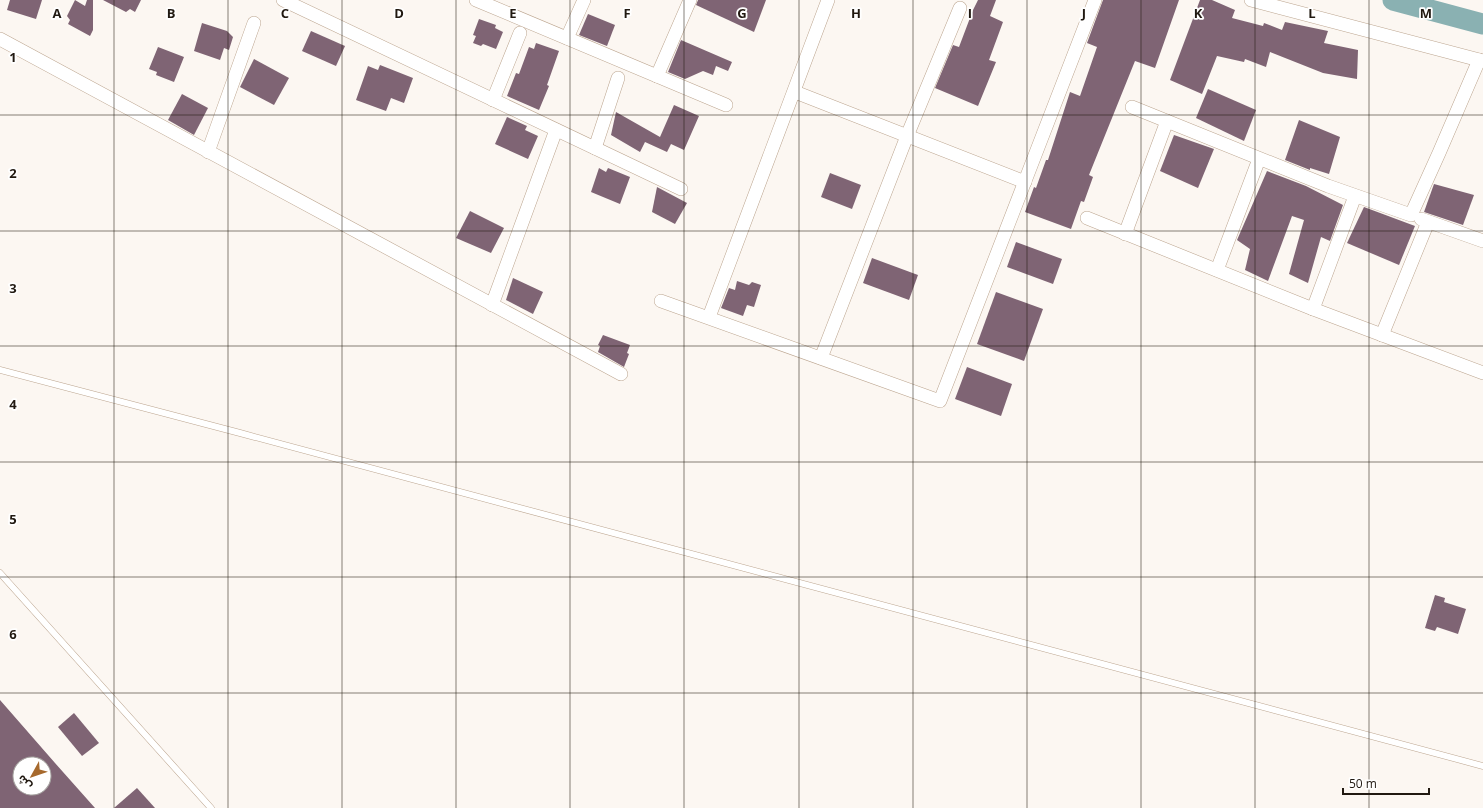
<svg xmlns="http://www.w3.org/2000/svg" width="1483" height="808" font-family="'Open Sans','Noto Sans Arabic',sans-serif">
<rect width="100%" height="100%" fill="#fcf7f2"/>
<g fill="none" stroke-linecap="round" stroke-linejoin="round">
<path stroke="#8ab1b2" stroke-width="21" d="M 1393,0 L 1483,24"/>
</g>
<g fill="#7f6474" fill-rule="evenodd">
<path d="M 10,0 L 42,0 L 36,19 L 7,10 Z"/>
<path d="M 75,0 L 85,6 L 87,0 L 93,0 L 93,30 L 90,36 L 68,24 L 70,20 L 67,16 Z"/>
<path d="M 103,0 L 141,0 L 135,12 L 130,9 L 126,12 Z"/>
<path d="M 698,0 L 766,0 L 754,32 L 696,5 Z"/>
<path d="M 978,0 L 996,0 L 990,16 L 1003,22 L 989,60 L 996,62 L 978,106 L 935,88 L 953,45 L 959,47 L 973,10 Z"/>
<path d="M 1103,0 L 1179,0 L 1155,68 L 1135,61 L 1089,175 L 1093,177 L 1084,202 L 1081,201 L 1071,229 L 1025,212 L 1034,187 L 1036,188 L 1046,160 L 1048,160 L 1070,92 L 1080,96 L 1097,47 L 1087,43 Z"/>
<path d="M 1200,0 L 1212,0 L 1235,10 L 1232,18 L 1263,26 L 1264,23 L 1282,30 L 1285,22 L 1328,31 L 1324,43 L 1358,50 L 1357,79 L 1323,73 L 1270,52 L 1266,67 L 1245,59 L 1244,62 L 1217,56 L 1202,94 L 1170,80 Z"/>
<path d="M 588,14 L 615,25 L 607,46 L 579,35 Z"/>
<path d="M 479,19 L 496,25 L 495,28 L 503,32 L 496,49 L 483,44 L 481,46 L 473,43 L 476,36 L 473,35 Z"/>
<path d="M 202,23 L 227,31 L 233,37 L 229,50 L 224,48 L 220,60 L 194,51 Z"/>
<path d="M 311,31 L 345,46 L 336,66 L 302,51 Z"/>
<path d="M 681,40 L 732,62 L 728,71 L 716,66 L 713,75 L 703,71 L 685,79 L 668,72 Z"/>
<path d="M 536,43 L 559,51 L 547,85 L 549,86 L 539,110 L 507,96 L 516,73 L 519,74 L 529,47 L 534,49 Z"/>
<path d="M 158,47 L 184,57 L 174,82 L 156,75 L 157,72 L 149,69 Z"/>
<path d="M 254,59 L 289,78 L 274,105 L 240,87 Z"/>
<path d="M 380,65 L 413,78 L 404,103 L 391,98 L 386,111 L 356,100 L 368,66 L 378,70 Z"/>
<path d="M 1208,89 L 1256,110 L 1244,141 L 1196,118 Z"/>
<path d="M 182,94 L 208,108 L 194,135 L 168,120 Z"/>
<path d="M 674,105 L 699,116 L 684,150 L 671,144 L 667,152 L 645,142 L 640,152 L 611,135 L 616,112 L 660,137 Z"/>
<path d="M 507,117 L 527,126 L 525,130 L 538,136 L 528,159 L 495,144 Z"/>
<path d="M 1299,120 L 1340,137 L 1329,174 L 1310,168 L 1310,170 L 1285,160 Z"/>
<path d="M 1174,135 L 1214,149 L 1198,188 L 1160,171 Z"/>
<path d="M 599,168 L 606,172 L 608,168 L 630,177 L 620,204 L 591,192 Z"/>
<path d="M 1267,171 L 1306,186 L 1343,205 L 1330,241 L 1321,237 L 1308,283 L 1289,274 L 1304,220 L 1292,216 L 1268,281 L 1245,270 L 1250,249 L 1237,240 Z"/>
<path d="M 830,173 L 861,185 L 852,209 L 821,197 Z"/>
<path d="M 1434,184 L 1474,195 L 1463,225 L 1424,212 Z"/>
<path d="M 657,187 L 687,203 L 675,224 L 652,212 Z"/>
<path d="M 1364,207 L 1415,226 L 1399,265 L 1347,243 Z"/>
<path d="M 470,211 L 504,228 L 491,253 L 456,238 Z"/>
<path d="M 1016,242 L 1062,259 L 1053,284 L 1007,267 Z"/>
<path d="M 872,258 L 918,275 L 909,300 L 863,283 Z"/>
<path d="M 513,278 L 543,292 L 533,314 L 506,300 Z"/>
<path d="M 737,281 L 749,285 L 752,282 L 761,285 L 754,307 L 747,305 L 743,316 L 721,308 L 729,288 L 735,290 Z"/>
<path d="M 996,292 L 1043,309 L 1024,361 L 977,344 Z"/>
<path d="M 603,335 L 630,345 L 627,353 L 629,354 L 624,367 L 598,352 L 600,346 L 598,345 Z"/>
<path d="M 967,367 L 1012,384 L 1001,416 L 955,399 Z"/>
<path d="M 1435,595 L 1445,598 L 1444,602 L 1466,609 L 1458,634 L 1437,627 L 1435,631 L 1425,628 Z"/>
<path d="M 0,700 L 55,763 L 95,808 L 0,808 ZM 20,764 L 44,764 L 44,788 L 20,788 Z"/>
<path d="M 74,713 L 99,743 L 82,756 L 58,727 Z"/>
<path d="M 137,788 L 155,808 L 114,808 Z"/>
</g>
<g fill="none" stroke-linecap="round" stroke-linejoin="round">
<g stroke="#bca58f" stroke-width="7">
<g id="service">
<path d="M 0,370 L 240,433 L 1483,766"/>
<path d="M 0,573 L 211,808"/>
</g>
</g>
<g stroke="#bca58f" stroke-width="14">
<g id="minor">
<path d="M 283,0 L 681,189"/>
<path d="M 476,0 L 726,105"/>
<path d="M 1251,0 L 1483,61"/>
<path d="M 567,38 L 584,0"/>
<path d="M 0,39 L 621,374"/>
<path d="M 657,76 L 690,0"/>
<path d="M 795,92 L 1025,182"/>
<path d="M 493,100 L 520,33"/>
<path d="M 1132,107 L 1328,186 L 1411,215 L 1439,153 L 1479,60"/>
<path d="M 595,148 L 618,78"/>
<path d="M 208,152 L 254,23"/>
<path d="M 1087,218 L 1313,309 L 1483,373"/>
<path d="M 1421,219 L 1483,241"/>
<path d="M 1125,234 L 1167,121"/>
<path d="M 1217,270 L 1259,159"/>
<path d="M 661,301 L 940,401 L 1095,0"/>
<path d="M 492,305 L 556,130"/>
<path d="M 1313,309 L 1355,196"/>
<path d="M 709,317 L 828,0"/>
<path d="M 1382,335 L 1428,222"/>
<path d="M 821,358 L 907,136 L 960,8"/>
</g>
</g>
<use href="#service" stroke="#fff" stroke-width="6"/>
<use href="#minor" stroke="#fff" stroke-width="13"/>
</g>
<path fill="none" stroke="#211911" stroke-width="1" stroke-opacity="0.55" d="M 114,0 L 114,808M 228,0 L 228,808M 342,0 L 342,808M 456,0 L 456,808M 570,0 L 570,808M 684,0 L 684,808M 799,0 L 799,808M 913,0 L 913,808M 1027,0 L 1027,808M 1141,0 L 1141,808M 1255,0 L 1255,808M 1369,0 L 1369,808M 0,115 L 1483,115M 0,231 L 1483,231M 0,346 L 1483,346M 0,462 L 1483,462M 0,577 L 1483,577M 0,693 L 1483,693"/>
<g font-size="13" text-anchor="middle" font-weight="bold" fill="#211911" stroke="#fff" stroke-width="3.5" stroke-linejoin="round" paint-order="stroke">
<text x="57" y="18">A</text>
<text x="171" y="18">B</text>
<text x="285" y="18">C</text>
<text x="399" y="18">D</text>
<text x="513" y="18">E</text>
<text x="627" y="18">F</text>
<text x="742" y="18">G</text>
<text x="856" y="18">H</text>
<text x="970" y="18">I</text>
<text x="1084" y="18">J</text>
<text x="1198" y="18">K</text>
<text x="1312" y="18">L</text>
<text x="1426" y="18">M</text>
<text x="13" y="62">1</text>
<text x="13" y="178">2</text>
<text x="13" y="293">3</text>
<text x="13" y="409">4</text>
<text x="13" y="524">5</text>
<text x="13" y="639">6</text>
</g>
<g transform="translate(32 776) rotate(230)"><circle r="19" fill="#ffffff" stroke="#a6a3a0"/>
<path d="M0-3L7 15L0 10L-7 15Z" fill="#a6692d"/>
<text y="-6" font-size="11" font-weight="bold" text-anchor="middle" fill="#211911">ش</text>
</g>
<path d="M1343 788v6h86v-6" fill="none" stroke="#211911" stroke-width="2"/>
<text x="1349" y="788" font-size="12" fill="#211911" stroke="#ffffff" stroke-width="3" paint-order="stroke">50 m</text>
</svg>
